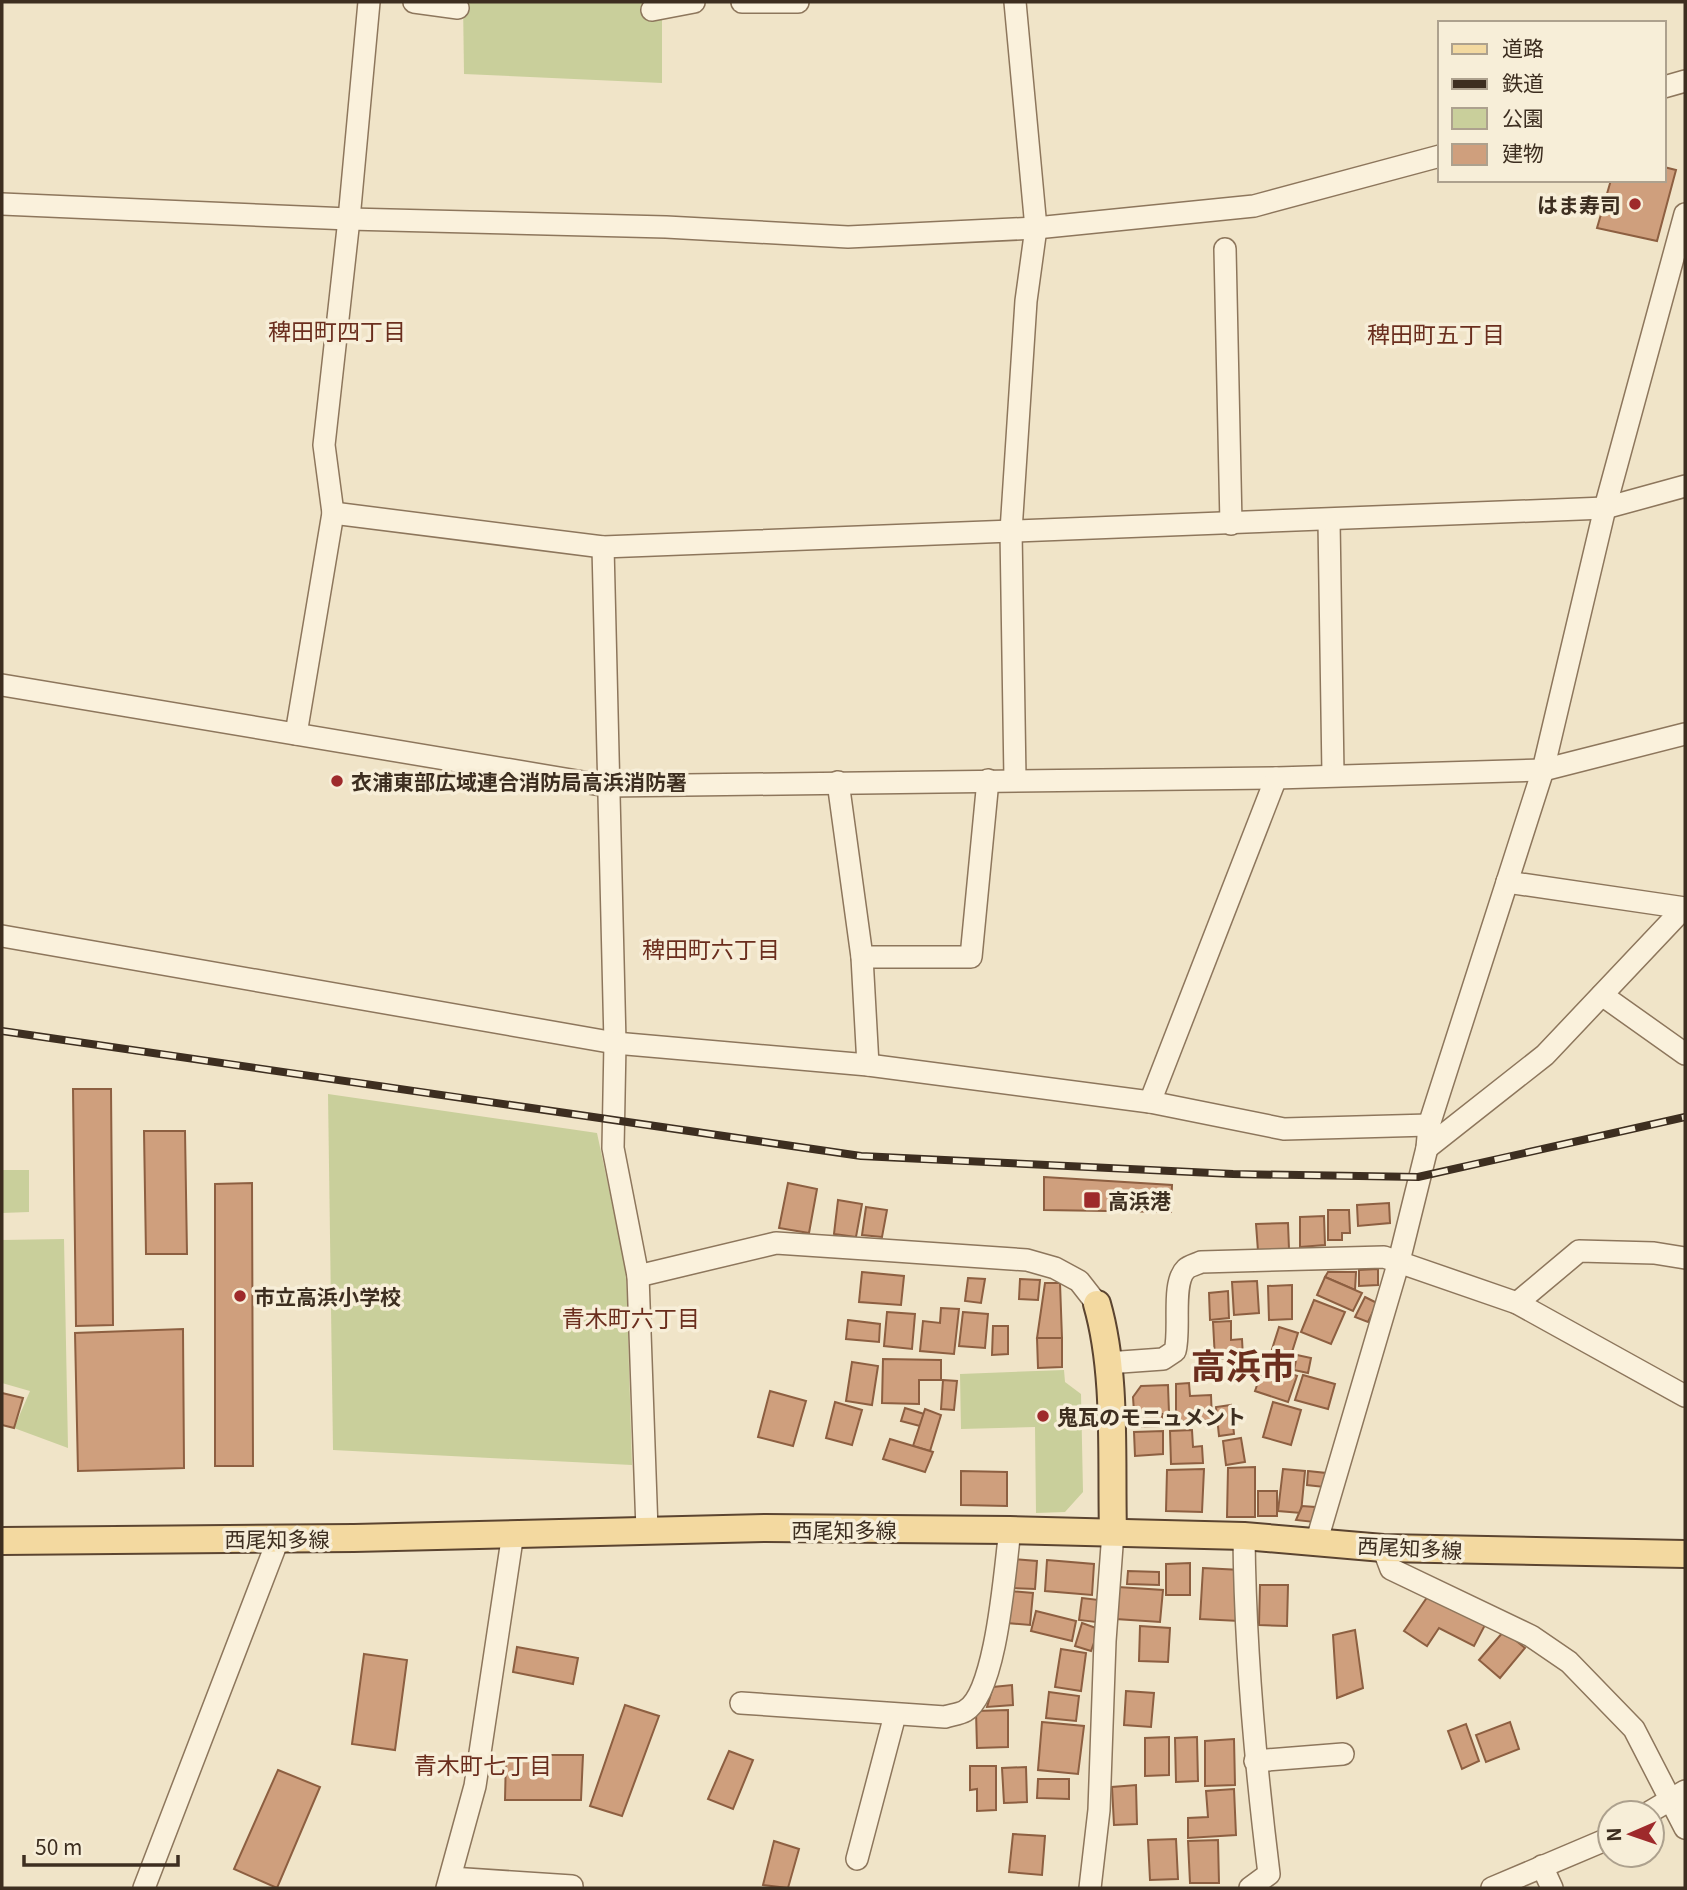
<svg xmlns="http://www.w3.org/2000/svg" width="1687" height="1890" font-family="Georgia,'Noto Sans JP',serif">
<rect width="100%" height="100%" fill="#f0e4c8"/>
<g fill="#c9cf9b">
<path d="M 463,2 L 662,2 L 662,83 L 464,74 Z"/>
<path d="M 328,1094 L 597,1133 L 626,1269 L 632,1465 L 333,1450 Z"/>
<path d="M 2,1170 L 29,1170 L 29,1212 L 2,1213 Z"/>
<path d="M 64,1239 L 68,1448 L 14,1428 L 30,1391 L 2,1383 L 2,1240 Z"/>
<path d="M 1064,1370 L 1065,1382 L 1081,1394 L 1083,1492 L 1065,1512 L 1036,1513 L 1035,1427 L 961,1429 L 960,1374 Z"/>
</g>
<g fill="#cf9f7d" stroke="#8d5f41" stroke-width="2">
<path d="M 1664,167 L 1676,170 L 1657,241 L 1597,228 L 1611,180 L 1664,180 Z"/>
<path d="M 73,1089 L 111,1089 L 113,1325 L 76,1326 Z"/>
<path d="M 144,1131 L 185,1131 L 187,1254 L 146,1254 Z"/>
<path d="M 1044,1177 L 1172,1185 L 1171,1212 L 1044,1210 Z"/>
<path d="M 252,1183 L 253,1466 L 215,1466 L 215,1184 Z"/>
<path d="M 788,1183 L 817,1189 L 809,1233 L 779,1228 Z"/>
<path d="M 838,1200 L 862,1204 L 856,1237 L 834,1234 Z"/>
<path d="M 1389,1203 L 1390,1223 L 1358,1226 L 1357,1205 Z"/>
<path d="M 866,1207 L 887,1210 L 882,1237 L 862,1235 Z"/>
<path d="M 1328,1210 L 1349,1210 L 1350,1233 L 1342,1233 L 1342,1240 L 1328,1240 Z"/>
<path d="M 1324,1216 L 1325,1245 L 1300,1247 L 1300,1217 Z"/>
<path d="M 1288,1223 L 1289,1249 L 1258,1251 L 1256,1224 Z"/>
<path d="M 1378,1269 L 1378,1285 L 1359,1286 L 1359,1270 Z"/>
<path d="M 862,1272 L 904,1276 L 901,1305 L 859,1302 Z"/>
<path d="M 1328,1272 L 1356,1272 L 1355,1290 L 1325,1277 Z"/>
<path d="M 1325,1277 L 1362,1293 L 1353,1311 L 1317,1295 Z"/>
<path d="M 968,1278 L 985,1279 L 981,1303 L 965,1301 Z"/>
<path d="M 1020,1279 L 1040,1280 L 1038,1300 L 1019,1299 Z"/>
<path d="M 1257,1281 L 1259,1313 L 1234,1315 L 1232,1282 Z"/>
<path d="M 1045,1283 L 1060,1283 L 1062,1338 L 1037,1338 Z"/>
<path d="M 1292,1285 L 1292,1319 L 1269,1320 L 1268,1286 Z"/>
<path d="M 1228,1291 L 1229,1318 L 1210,1320 L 1209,1293 Z"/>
<path d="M 1365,1297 L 1377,1303 L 1368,1322 L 1355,1317 Z"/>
<path d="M 1314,1300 L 1345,1312 L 1331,1344 L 1301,1332 Z"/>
<path d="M 941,1308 L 959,1309 L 954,1354 L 920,1351 L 923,1321 L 940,1323 Z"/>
<path d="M 887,1312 L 915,1314 L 912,1349 L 884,1346 Z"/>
<path d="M 963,1312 L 988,1314 L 985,1348 L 959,1346 Z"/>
<path d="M 848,1320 L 880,1324 L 879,1342 L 846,1339 Z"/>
<path d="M 1231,1321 L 1231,1340 L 1242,1339 L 1243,1357 L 1215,1359 L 1213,1322 Z"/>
<path d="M 993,1326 L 1008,1326 L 1008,1354 L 992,1355 Z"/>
<path d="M 1279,1327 L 1298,1333 L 1287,1368 L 1268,1362 Z"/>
<path d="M 183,1329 L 184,1468 L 78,1471 L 75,1333 Z"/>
<path d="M 1037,1338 L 1062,1338 L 1062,1367 L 1038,1368 Z"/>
<path d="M 1297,1355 L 1311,1358 L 1308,1373 L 1294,1370 Z"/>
<path d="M 883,1359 L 941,1360 L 941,1380 L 919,1380 L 919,1404 L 882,1403 Z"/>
<path d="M 852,1362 L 878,1366 L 872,1405 L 846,1401 Z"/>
<path d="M 1264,1365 L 1297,1376 L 1288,1402 L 1255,1391 Z"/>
<path d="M 1303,1375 L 1335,1384 L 1328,1409 L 1295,1400 Z"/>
<path d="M 943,1380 L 957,1381 L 954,1410 L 941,1409 Z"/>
<path d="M 1189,1383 L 1190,1396 L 1211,1395 L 1212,1420 L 1176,1422 L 1176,1384 Z"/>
<path d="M 1168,1385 L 1169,1413 L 1162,1414 L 1162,1426 L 1135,1427 L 1133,1397 L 1141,1386 Z"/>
<path d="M 770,1391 L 806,1401 L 793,1446 L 758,1437 Z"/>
<path d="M 2,1393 L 23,1398 L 14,1428 L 2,1425 Z"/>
<path d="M 835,1402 L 862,1410 L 852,1445 L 826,1438 Z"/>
<path d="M 1273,1402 L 1301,1410 L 1291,1445 L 1263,1437 Z"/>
<path d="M 1231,1405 L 1234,1434 L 1219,1436 L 1216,1407 Z"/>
<path d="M 905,1408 L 924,1414 L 920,1426 L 901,1421 Z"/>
<path d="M 925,1409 L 941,1415 L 930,1451 L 913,1446 Z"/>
<path d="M 1192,1430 L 1193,1447 L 1202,1446 L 1203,1463 L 1171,1464 L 1170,1431 Z"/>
<path d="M 1163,1431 L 1163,1454 L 1135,1456 L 1134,1432 Z"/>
<path d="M 1241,1438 L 1245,1462 L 1226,1465 L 1223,1441 Z"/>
<path d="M 890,1439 L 933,1452 L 925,1472 L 883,1459 Z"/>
<path d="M 1255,1467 L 1255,1517 L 1227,1517 L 1228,1468 Z"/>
<path d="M 1204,1469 L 1202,1512 L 1166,1511 L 1167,1470 Z"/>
<path d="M 1283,1469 L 1305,1471 L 1301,1513 L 1278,1511 Z"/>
<path d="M 961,1471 L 1007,1472 L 1007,1506 L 961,1505 Z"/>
<path d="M 1308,1471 L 1326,1473 L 1324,1487 L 1307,1485 Z"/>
<rect x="1258" y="1491" width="19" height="25"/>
<path d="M 1302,1506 L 1315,1507 L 1314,1522 L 1296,1520 Z"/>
<path d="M 1013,1559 L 1037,1561 L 1035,1589 L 1011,1588 Z"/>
<path d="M 1047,1560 L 1094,1564 L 1092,1595 L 1045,1591 Z"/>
<path d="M 1190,1563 L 1190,1595 L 1166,1595 L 1166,1564 Z"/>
<path d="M 1203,1568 L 1241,1570 L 1239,1621 L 1200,1619 Z"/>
<path d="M 1128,1571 L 1159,1572 L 1159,1585 L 1127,1584 Z"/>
<path d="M 1260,1585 L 1288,1585 L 1287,1626 L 1259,1625 Z"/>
<path d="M 1118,1587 L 1163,1590 L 1160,1622 L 1116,1619 Z"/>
<path d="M 1009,1591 L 1033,1593 L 1030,1625 L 1007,1623 Z"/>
<path d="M 1428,1596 L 1485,1625 L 1474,1646 L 1439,1628 L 1427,1646 L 1404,1631 Z"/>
<path d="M 1082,1598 L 1099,1600 L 1096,1622 L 1079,1620 Z"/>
<path d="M 1036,1611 L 1076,1621 L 1072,1641 L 1031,1631 Z"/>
<path d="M 1082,1623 L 1099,1629 L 1091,1651 L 1075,1646 Z"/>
<path d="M 1140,1626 L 1170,1628 L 1168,1662 L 1139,1661 Z"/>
<path d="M 1355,1630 L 1363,1688 L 1337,1698 L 1333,1635 Z"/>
<path d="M 1504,1631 L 1525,1648 L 1500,1678 L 1479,1660 Z"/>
<path d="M 517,1647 L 578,1658 L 573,1684 L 513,1672 Z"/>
<path d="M 1061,1649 L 1086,1653 L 1081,1691 L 1055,1687 Z"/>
<path d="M 364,1654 L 407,1660 L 395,1750 L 352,1744 Z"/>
<path d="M 1012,1685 L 1013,1705 L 987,1707 L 993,1687 Z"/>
<path d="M 1126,1691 L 1154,1693 L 1151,1727 L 1124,1725 Z"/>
<path d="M 1049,1692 L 1079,1696 L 1076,1721 L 1046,1718 Z"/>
<path d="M 625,1705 L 659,1716 L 622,1816 L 590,1806 Z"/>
<path d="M 1008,1710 L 1008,1747 L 977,1748 L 976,1711 Z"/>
<path d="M 1042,1722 L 1084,1726 L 1078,1774 L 1038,1770 Z"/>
<path d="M 1510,1722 L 1519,1749 L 1486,1762 L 1476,1735 Z"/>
<path d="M 1466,1724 L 1479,1761 L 1462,1769 L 1448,1731 Z"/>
<path d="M 1169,1737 L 1169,1775 L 1145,1776 L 1145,1738 Z"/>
<path d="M 1197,1737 L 1198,1781 L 1176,1782 L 1175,1738 Z"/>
<path d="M 1234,1739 L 1235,1785 L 1205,1786 L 1205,1741 Z"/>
<path d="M 729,1751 L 753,1760 L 733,1809 L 708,1799 Z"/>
<path d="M 506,1755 L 583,1755 L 581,1800 L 505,1800 Z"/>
<path d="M 970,1766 L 996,1766 L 996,1810 L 977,1811 L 977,1789 L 970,1790 Z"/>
<path d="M 1026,1767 L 1027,1802 L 1004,1803 L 1002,1768 Z"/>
<path d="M 278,1770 L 320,1787 L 277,1888 L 234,1869 Z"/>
<path d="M 1038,1779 L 1069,1779 L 1069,1799 L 1037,1798 Z"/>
<path d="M 1136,1785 L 1137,1824 L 1114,1825 L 1112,1787 Z"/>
<path d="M 1234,1789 L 1236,1835 L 1188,1838 L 1188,1818 L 1208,1817 L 1206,1791 Z"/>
<path d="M 1013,1834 L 1045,1836 L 1042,1875 L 1009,1872 Z"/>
<path d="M 1176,1839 L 1178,1879 L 1150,1880 L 1148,1840 Z"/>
<path d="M 1218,1840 L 1219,1883 L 1190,1883 L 1188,1841 Z"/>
<path d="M 774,1841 L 799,1849 L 788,1888 L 763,1885 Z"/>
</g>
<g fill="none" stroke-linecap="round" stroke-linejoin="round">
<g stroke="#8d765c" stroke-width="24">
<g id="minor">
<path d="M 414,2 L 458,8"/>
<path d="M 742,2 L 798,2"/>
<path d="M 652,10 L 694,2"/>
<path d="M 1664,87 L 1685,81"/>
<path d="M 2,204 L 349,219 L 666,227 L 848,237 L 1036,228 L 1254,206 L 1440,156"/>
<path d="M 1225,249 L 1231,524"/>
<path d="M 333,513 L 324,445 L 349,219 L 369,2"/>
<path d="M 1329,521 L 1333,774"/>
<path d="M 603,547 L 615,1043 L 613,1148 L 638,1276 L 647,1530"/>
<path d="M 2,685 L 607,786 L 1276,778 L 1543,770 L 1685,734"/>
<path d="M 296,734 L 333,513 L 603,547 L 1605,508 L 1685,486"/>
<path d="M 1015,779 L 1011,531 L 1026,301 L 1036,228 L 1015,2"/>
<path d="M 838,782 L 862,957 L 868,1065"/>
<path d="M 1507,882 L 1685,908"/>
<path d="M 2,936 L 615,1043 L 868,1065 L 1150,1102 L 1284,1129 L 1429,1125"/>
<path d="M 862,957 L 971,957 L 988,780"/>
<path d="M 1602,995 L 1685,1054"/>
<path d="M 1150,1102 L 1276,778"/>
<path d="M 1427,1148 L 1545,1055 L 1684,908"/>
<path d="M 638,1276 L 776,1243 L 881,1250 L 1027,1260 L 1055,1268 L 1079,1281 L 1097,1304"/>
<path d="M 1517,1303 L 1579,1251 L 1654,1253 L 1685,1258"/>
<path d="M 1107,1363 L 1163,1359 L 1175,1351 C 1181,1330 1171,1283 1186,1269 C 1189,1266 1197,1264 1201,1262 L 1384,1257 L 1517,1303 L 1685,1396"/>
<path d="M 1244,1536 C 1245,1650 1255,1761 1269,1874 L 1250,1888"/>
<path d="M 1317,1540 L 1399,1261 L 1427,1148 L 1429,1125 L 1543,770 L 1605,508 L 1685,214"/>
<path d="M 1383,1548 L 1391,1569 L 1531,1636 L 1569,1662 L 1634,1729 L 1685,1828"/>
<path d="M 741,1703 L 945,1717 C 951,1715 960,1714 965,1711 C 997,1693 1005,1566 1010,1530"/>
<path d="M 1255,1761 L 1343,1754"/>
<path d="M 1648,1813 L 1685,1791"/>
<path d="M 857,1859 L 895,1715"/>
<path d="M 1542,1866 L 1552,1888"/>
<path d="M 451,1878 L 572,1886"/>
<path d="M 144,1888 L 279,1537"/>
<path d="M 447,1888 L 475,1786 L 513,1533"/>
<path d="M 1090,1888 L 1099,1810 L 1105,1641 L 1113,1532"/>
<path d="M 1492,1888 L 1610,1838"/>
</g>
</g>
<g stroke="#5b4430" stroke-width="30">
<g id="major">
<path d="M 1097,1304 C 1117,1373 1111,1459 1113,1532"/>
<path d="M 2,1541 L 354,1538 L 766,1528 L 1010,1530 L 1244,1536 L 1383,1548 L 1685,1554"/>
</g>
</g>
<use href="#minor" stroke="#faf1dc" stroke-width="21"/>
<use href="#major" stroke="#f3d9a0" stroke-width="26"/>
<g stroke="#3d2e20" stroke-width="8">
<path id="rail" d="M 2,1031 L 861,1156 L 1233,1174 L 1418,1177 L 1685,1117"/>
</g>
<use href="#rail" stroke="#f7eed8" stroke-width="5" stroke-dasharray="16" stroke-linecap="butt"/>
</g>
<g fill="#9e2a2b" stroke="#f7eed8" stroke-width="2.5">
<circle cx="1635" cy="204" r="7"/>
<circle cx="337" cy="781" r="7"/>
<rect x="1083" y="1191" width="18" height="18" rx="3.5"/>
<circle cx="240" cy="1296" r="7"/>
<circle cx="1043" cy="1416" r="7"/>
</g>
<g text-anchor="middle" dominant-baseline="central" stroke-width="7" stroke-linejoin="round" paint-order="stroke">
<g font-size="21" font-weight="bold" fill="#3d2e20" stroke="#f7eed8" text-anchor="start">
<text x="1621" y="204" text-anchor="end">はま寿司</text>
<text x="351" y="781">衣浦東部広域連合消防局高浜消防署</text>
<text x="1108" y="1200">高浜港</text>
<text x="254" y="1296">市立高浜小学校</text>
<text x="1057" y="1416">鬼瓦のモニュメント</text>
</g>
<g font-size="21" fill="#3d2e20" stroke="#f7eed8">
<text x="844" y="1529">西尾知多線</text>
<text x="277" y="1538">西尾知多線</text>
<text transform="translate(1410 1547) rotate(3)">西尾知多線</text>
</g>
<g font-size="23" fill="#6b2e1e" stroke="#f7eed8">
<text x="337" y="330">稗田町四丁目</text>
<text x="1436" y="333">稗田町五丁目</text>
<text x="711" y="948">稗田町六丁目</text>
<text x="631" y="1317">青木町六丁目</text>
<text x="483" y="1764">青木町七丁目</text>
</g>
<g font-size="35" font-weight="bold" fill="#6b2e1e" stroke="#f7eed8">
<text x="1243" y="1363">高浜市</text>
</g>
</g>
<rect width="1687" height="1890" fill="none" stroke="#3d2e20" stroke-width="7"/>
<rect x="1438" y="21" width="228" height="161" fill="#f7eed8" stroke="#ada18e" stroke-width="2"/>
<rect x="1452" y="44" width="35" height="10" fill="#f3d9a0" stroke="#ada18e" stroke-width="2"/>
<text x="1502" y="56" font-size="21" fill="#3d2e20">道路</text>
<rect x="1452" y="79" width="35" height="10" fill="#3d2e20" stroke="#ada18e" stroke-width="2"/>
<text x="1502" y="91" font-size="21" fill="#3d2e20">鉄道</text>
<rect x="1452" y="108" width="35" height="21" fill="#c9cf9b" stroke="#ada18e" stroke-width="2"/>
<text x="1502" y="126" font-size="21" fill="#3d2e20">公園</text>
<rect x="1452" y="144" width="35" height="21" fill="#cf9f7d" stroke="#ada18e" stroke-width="2"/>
<text x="1502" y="161" font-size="21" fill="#3d2e20">建物</text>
<g transform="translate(1631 1834) rotate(268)"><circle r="33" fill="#f7eed8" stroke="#ada18e" stroke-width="2"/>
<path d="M0-5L12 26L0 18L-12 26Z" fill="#9e2a2b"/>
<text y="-10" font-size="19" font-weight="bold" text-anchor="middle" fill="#3d2e20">N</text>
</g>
<path d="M24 1855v10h154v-10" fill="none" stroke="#3d2e20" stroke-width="3.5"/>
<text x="35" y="1855" font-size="21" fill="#3d2e20" stroke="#f7eed8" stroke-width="5" paint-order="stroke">50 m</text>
</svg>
